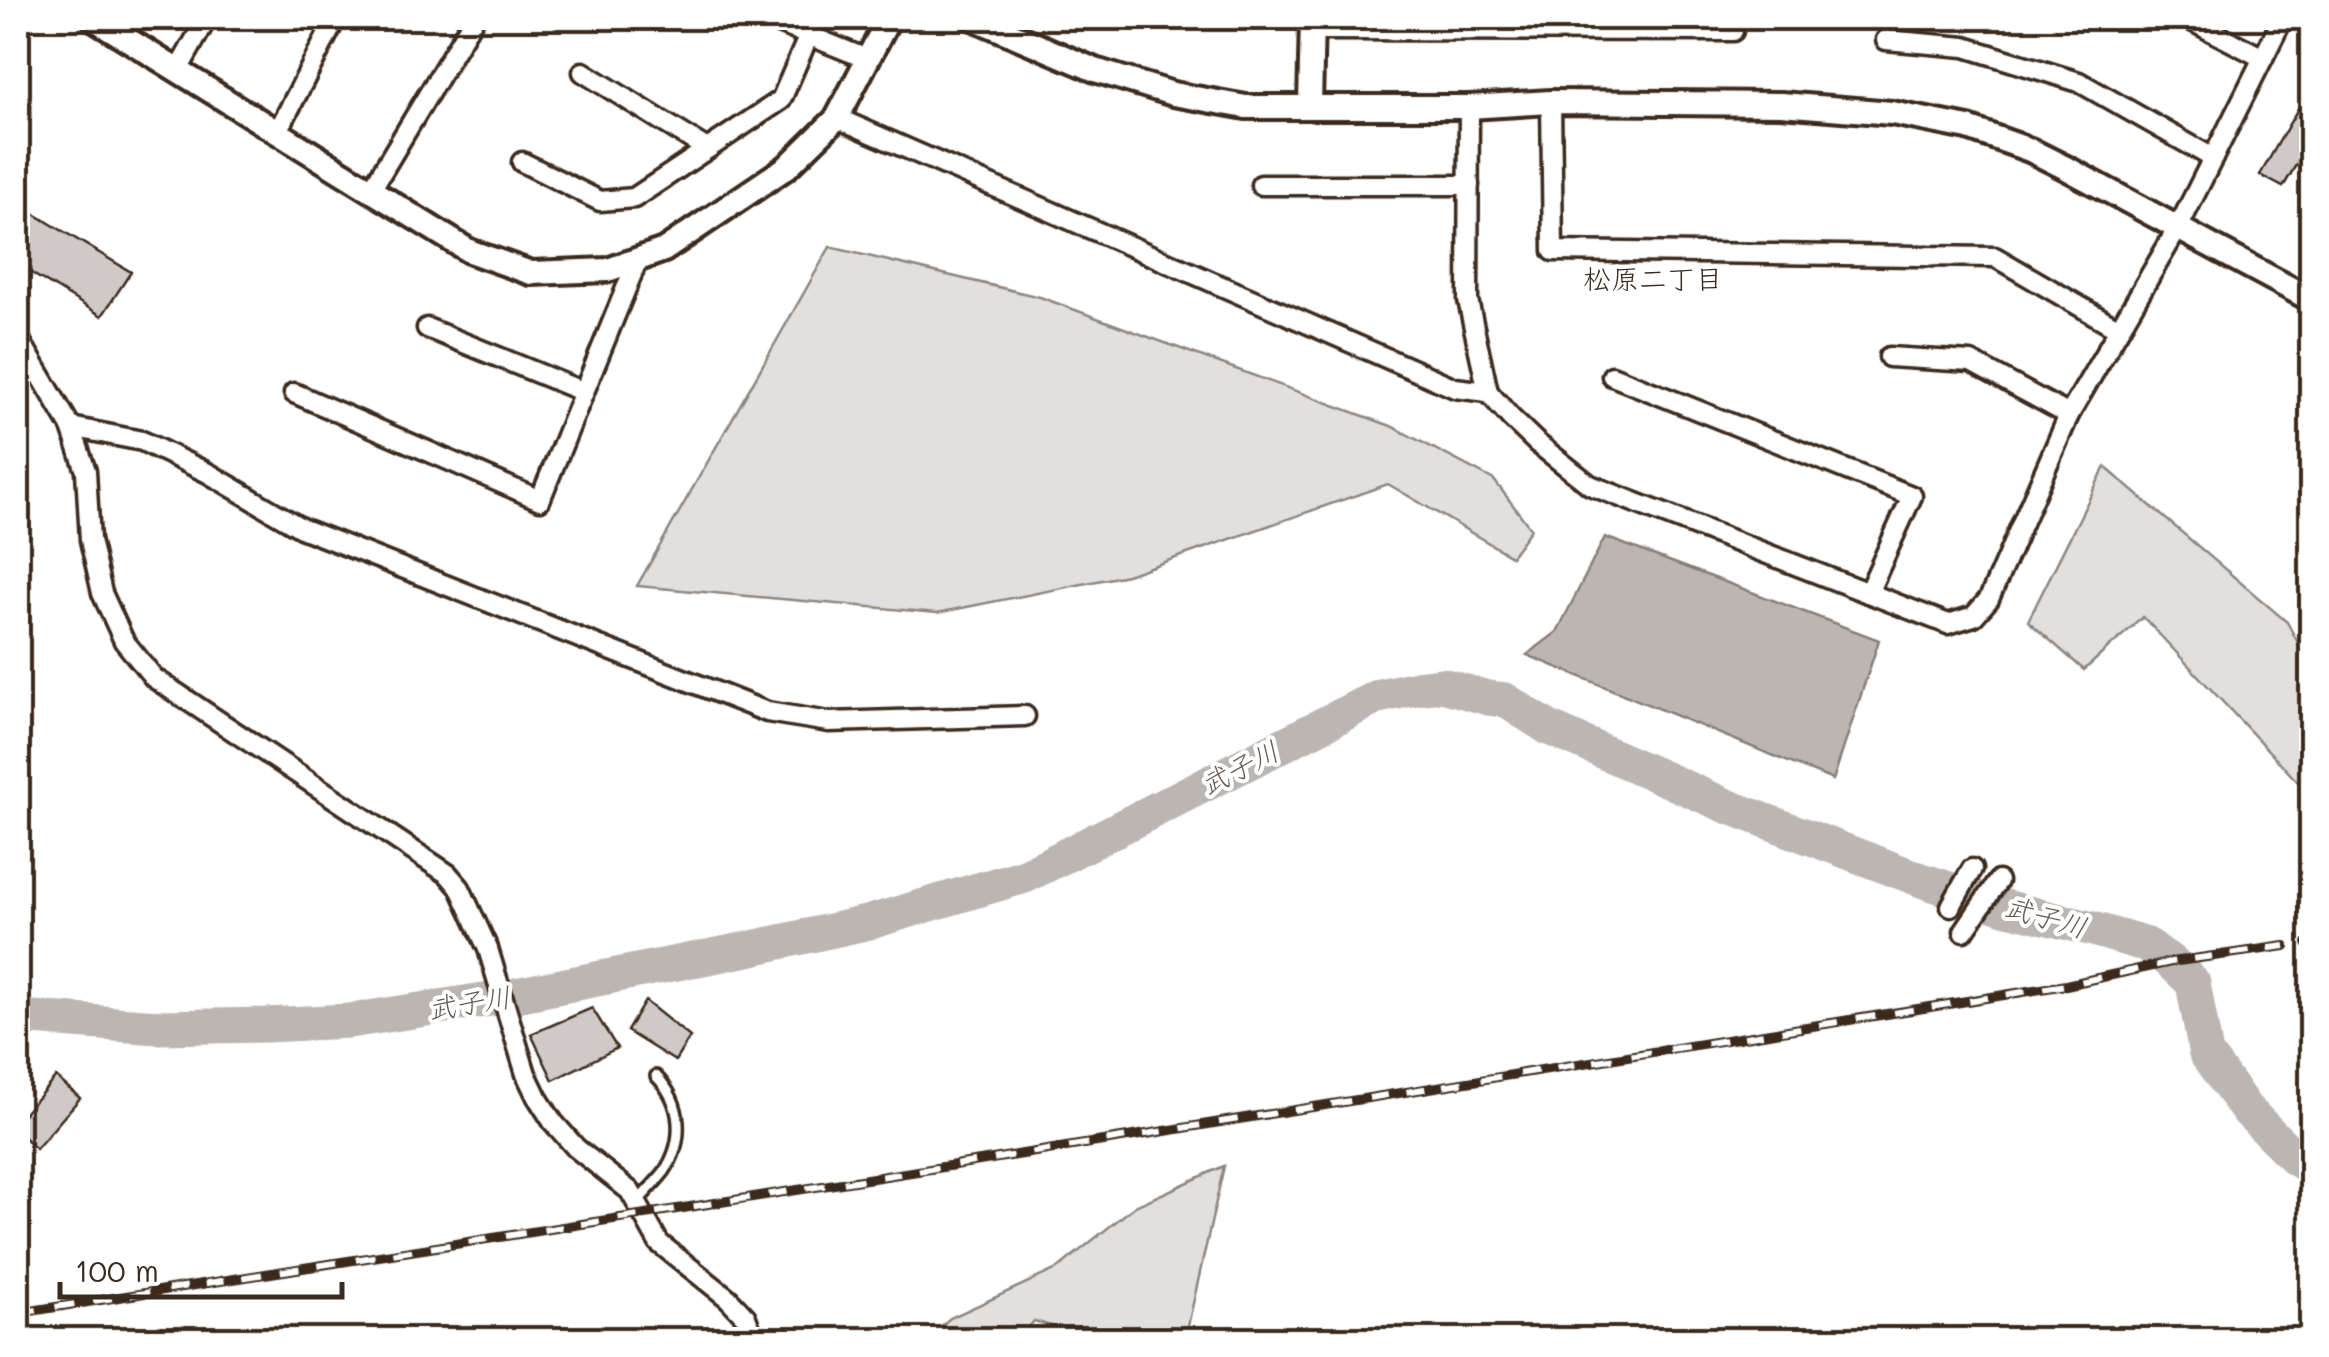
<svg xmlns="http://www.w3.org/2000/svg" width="2329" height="1357" font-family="Mali,'Klee One',sans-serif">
<rect width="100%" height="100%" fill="#fff"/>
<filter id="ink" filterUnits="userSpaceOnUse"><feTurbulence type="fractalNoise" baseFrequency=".01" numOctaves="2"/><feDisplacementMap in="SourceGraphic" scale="20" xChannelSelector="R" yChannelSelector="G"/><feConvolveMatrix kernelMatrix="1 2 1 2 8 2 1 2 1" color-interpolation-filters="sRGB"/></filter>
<g filter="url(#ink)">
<g fill="#e2e0de" stroke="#8e857e" stroke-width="2.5">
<path d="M 830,247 L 1040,297 L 1391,426 L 1494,480 L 1531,529 L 1511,556 L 1388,484 L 1127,575 L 937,613 L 637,586 Z"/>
<path d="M 2105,467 L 2287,622 L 2311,668 L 2311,882 L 2311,796 L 2143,617 L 2084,670 L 2028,621 Z"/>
<path d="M 1224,1166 L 1185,1339 L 1095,1339 L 1034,1321 L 1019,1339 L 927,1339 L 950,1318 L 1057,1269 L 1135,1206 Z"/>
</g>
<path fill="#bcb6b3" stroke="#887e77" stroke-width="2.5" d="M 1605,537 L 1879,640 L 1833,780 L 1527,655 L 1557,632 Z"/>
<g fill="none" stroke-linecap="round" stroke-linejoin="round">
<path stroke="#bcb6b3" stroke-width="35" d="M 18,1017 L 158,1027 L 266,1025 L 349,1021 L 516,995 L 748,949 L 870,922 L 1025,876 L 1379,696 L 1416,688 L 1442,685 L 1488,698 L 1505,700 L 1549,728 L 1727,806 L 1924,881 L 2008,908 L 2093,929 L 2147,945 L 2170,961 L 2193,983 L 2206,1054 L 2246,1109 L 2295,1158 L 2312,1169"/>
</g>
<g fill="#cfcac7" stroke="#3b2a1e" stroke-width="2.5">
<path d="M 2312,84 L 2312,174 L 2296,165 L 2283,187 L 2260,175 Z"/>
<path d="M 18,204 L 131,272 L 102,316 L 18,265 Z"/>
<path d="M 645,1001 L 690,1037 L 675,1061 L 627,1031 Z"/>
<path d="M 592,1008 L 617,1048 L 553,1080 L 531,1034 Z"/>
<path d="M 56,1077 L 80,1098 L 36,1149 L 18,1132 L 18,1120 Z"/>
</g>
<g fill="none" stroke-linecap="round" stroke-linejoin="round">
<g stroke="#3b2a1e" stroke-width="16">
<path id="service" d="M 637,1202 C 646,1192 656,1182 664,1172 C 685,1141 683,1103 656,1076"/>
</g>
<g stroke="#3b2a1e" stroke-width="25">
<g id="minor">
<path d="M 766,18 L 867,59"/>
<path d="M 2186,18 L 2263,58"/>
<path d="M 1312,30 L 1733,31"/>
<path d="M 1886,40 L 1965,47 L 2079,82 L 2213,158"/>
<path d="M 178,70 L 207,18"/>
<path d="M 583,72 L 707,149"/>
<path d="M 1551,102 L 1553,251 L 1995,257 L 2119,329"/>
<path d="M 1469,107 L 1468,300 L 1488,392 L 1511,418 L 1537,443 L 1590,485 L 1948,624 L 1974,616 L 1989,599 L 2069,415 L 2179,226 L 2283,18"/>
<path d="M 837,118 L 1455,388 L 1488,392"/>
<path d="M 278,131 L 336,18"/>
<path d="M 522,162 L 600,201 L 634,198 L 781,100 L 809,35"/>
<path d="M 1261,185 L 1469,185"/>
<path d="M 371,190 L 474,18"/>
<path d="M 427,328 L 584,392"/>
<path d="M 18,337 L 71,427 L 86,471 L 90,540 L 102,593 L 124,641 L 154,678 L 448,874 L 460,888 L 488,949 L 526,1074 L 537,1097 L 553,1122 L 576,1148 L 630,1191 L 659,1243 L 728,1298 L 746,1317 L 754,1340"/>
<path d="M 1889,357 L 1971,362 L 2069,415"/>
<path d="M 1612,376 L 1912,496 L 1868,593"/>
<path d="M 294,393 L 540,500 L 638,259"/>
<path d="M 71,427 L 142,441 L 208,473 L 301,528 L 767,712 L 829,722 L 1025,716"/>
<path d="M 1951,906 L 1972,869"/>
<path d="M 1964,931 L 1998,881"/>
</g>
</g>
<g stroke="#3b2a1e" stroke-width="30">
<g id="tertiary">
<path d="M 93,18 L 469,251 L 531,273 L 608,270 L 664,250 L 787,167 L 837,118 L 889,18"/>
<path d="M 973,18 L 1095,70 L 1173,94 L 1246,107 L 1469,107 L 1551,102 L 1781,104 L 1892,113 L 1968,128 L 2030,150 L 2070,170 L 2312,300"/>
<path d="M 1310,105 L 1312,18"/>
</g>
</g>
<use href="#service" stroke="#fff" stroke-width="9"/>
<use href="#minor" stroke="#fff" stroke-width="18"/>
<use href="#tertiary" stroke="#fff" stroke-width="22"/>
<g stroke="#3b2a1e" stroke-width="10">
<g id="rail">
<path d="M 2307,943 L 2312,943"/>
<path d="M 18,1313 L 924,1170 L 2066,985 L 2171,962 L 2285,946"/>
</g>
</g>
<use href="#rail" stroke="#fff" stroke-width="6" stroke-dasharray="19" stroke-linecap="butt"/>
</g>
</g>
<g text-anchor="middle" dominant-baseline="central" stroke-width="8" stroke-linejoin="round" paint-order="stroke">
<g font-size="28" fill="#3b2a1e" stroke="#fff">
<text x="1653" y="278">松原二丁目</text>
</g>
<g font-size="28" font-style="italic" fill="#685b52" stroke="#fff">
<text transform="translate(1239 767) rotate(-27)">武子川</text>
<text transform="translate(2046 916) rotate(16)">武子川</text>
<text transform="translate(469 1002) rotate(-9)">武子川</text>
</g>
</g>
<rect width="2329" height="1357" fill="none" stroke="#fff" stroke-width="60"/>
<rect x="30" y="30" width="2269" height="1297" fill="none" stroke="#3b2a1e" stroke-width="4" filter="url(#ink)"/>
<path d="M60 1282v15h282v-15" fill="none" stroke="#3b2a1e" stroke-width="5"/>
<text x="75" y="1282" font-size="30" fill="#3b2a1e" stroke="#ffffff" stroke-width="8" paint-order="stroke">100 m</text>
</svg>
